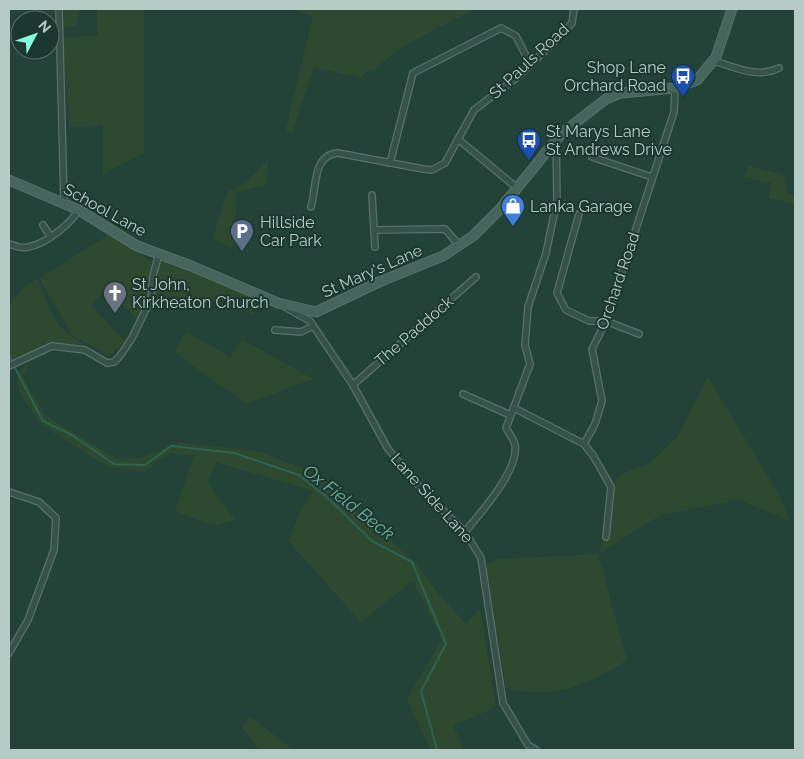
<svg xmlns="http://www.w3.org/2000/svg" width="804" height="759" font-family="Raleway,sans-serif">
<rect width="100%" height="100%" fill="#234238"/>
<g fill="#2d4a31">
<path d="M 64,9 L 80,9 L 76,26 L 63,27 Z"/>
<path d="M 97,9 L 144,9 L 144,153 L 103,174 L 103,125 L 69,127 L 63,38 L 98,35 Z"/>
<path d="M 290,9 L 475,9 C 440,27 403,43 373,71 L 370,68 L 360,78 L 314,67 L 292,133 L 286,130 L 313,16 Z"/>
<path d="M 268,160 L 266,185 L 235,193 L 237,237 L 231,249 L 213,238 L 227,192 L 246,183 Z"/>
<path d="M 749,166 L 784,175 L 787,193 L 795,195 L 795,204 L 769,198 L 771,183 L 743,177 Z"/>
<path d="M 110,234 L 152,262 L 147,299 L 137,320 L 109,287 L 91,305 L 125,341 L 109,356 L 72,335 L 39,278 Z"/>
<path d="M 160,261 L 203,275 L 260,301 L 252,315 L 230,301 L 156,295 Z"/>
<path d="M 37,279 C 52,309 52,329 86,345 L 53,343 L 12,360 L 9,354 L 9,306 L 23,288 Z"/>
<path d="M 186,331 L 230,357 L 242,339 L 313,379 L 246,404 L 174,352 Z"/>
<path d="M 31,363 L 22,376 L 46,416 L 116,458 L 140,458 L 179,442 L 261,452 L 309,471 L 322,479 L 359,514 L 416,563 L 442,598 L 466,624 L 480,608 L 496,707 L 453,726 L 465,750 L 431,750 L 407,699 L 442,640 L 413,581 L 361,622 L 288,541 L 300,512 L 313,491 L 216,462 L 208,483 L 235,520 L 213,526 L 175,511 L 194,455 L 170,453 L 144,471 L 108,467 L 41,425 L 20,393 L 16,372 Z"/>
<path d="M 708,377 L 777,491 L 790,521 L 739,500 L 661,515 L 598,554 L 627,660 C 589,686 551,700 506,688 L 486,565 L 499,559 L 597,554 L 606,537 L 607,493 L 621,474 L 650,463 L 678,436 Z"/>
<path d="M 250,717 L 294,750 L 259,750 L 242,728 Z"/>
</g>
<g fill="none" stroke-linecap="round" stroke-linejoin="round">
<g stroke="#2e6252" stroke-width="2">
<path d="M 9,353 L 12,362"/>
<path d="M 14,366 L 43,421 L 72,435 L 114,464 L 145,465 L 171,446 L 234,453 L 299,475 L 329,499 L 372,541 L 412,562 L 446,644 L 421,691 L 437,750"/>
</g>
<g stroke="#58726a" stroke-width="8">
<g id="street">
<path d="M 59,9 L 64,203"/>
<path d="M 714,61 C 735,67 757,79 779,68"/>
<path d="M 458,139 L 517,188"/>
<path d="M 592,157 L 652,177"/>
<path d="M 390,163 L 413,73 L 501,28 L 516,36 L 530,64"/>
<path d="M 372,195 L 374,230 L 445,229 L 459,245"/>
<path d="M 311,207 C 317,187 312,155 338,153 L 423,169 L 432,170 L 445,163 L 474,110 L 515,79 L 551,45 L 572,23 L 574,9"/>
<path d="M 579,214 L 557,293 L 566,310 L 589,321 L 606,321 L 639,334"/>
<path d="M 43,225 L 50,236"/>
<path d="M 374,230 L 375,247"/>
<path d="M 9,244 C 15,246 22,249 28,247 C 46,244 69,225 79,210"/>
<path d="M 285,307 L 310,321 L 353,385 L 388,449 L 419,486 L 465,532 L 481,558 L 503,703 L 528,745 L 536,750"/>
<path d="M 275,330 L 301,332 L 313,326"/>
<path d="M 9,366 L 52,346 L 85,350 L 107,363 L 114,362 L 120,356 L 132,338 L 151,299 L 153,276 L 159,254"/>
<path d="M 353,385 L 476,277"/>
<path d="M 463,394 L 510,415"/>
<path d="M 514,408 L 584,444 L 594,457 L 611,487 L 606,537"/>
<path d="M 584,444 L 595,424 L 602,401 L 592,349 L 606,321 L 674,112 L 675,88"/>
<path d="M 9,492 L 39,502 L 56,518 L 54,550 L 28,620 L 9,653"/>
<path d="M 465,532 C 480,513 519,471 515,445 C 514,440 509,433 506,428 L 530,364 L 525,345 L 528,307 L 546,253 L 557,200 L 556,141"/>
</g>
</g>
<g stroke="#58726a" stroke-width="11">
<path id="secondary" d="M 9,180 L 79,210 L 137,246 L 189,265 L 278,303 L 316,312 L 379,282 L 443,256 L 473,236 L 500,209 L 561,134 L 606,99 L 621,93 L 675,88 L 697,80 L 716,57 L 732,9"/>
</g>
<use href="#street" stroke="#37524a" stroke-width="5.5"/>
<use href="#secondary" stroke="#45655d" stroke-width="9"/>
</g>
<defs>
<g id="bus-pin" transform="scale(1.25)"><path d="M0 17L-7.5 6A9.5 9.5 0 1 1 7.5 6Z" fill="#1a4fb4" stroke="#1c372f"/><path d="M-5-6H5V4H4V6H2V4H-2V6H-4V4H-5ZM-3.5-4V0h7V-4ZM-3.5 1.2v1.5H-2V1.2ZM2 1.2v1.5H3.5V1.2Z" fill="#fff"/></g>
<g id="shop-pin" transform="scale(1.25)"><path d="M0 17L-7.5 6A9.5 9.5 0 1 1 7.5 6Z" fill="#3f7fe0" stroke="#1c372f"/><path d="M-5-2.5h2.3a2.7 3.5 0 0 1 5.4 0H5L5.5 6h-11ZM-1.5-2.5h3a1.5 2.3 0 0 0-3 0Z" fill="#fff"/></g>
<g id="parking-pin" transform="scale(1.25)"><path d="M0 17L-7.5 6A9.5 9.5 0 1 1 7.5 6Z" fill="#5c6f8a" stroke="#1c372f"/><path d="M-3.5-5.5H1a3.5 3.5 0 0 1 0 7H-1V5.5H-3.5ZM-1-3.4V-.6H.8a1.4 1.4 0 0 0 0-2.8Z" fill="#fff"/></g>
<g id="church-pin" transform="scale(1.25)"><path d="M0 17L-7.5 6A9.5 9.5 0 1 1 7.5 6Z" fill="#6b7280" stroke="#1c372f"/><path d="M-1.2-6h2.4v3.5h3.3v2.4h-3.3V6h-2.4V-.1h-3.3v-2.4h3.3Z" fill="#fff"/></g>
</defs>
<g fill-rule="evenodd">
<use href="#bus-pin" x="683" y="76"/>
<use href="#bus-pin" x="529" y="140"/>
<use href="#shop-pin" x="513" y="206"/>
<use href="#parking-pin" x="242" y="231"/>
<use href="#church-pin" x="115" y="293"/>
</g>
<g text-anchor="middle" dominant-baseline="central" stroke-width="4" stroke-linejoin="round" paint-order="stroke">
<g font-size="16" fill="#b4ccc5" stroke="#1c372f">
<text transform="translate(529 61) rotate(-43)">St Pauls Road</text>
<text transform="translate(105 210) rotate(29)">School Lane</text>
<text transform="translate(372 271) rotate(-24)">St Mary's Lane</text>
<text transform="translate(618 281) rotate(-71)">Orchard Road</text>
<text transform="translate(414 331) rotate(-41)">The Paddock</text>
<text transform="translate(432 498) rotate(48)">Lane Side Lane</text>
</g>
<g font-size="16" fill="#b4ccc5" stroke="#1c372f" text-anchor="start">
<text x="666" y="67" text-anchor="end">Shop Lane<tspan x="666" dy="18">Orchard Road</tspan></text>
<text x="546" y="131">St Marys Lane<tspan x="546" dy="18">St Andrews Drive</tspan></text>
<text x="530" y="206">Lanka Garage</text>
<text x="260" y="222">Hillside<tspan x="260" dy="18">Car Park</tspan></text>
<text x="132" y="284">St John,<tspan x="132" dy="18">Kirkheaton Church</tspan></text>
</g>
<g font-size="18" font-style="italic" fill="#6aae99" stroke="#1c372f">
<text transform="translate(349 502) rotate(38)">Ox Field Beck</text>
</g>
</g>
<rect width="804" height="759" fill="none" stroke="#b4ccc5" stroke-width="20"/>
<g transform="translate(35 35) rotate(49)"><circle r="24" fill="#1c372f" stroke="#59736b"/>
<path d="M0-4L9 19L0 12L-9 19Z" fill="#86ffde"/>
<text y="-8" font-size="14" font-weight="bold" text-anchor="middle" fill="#b4ccc5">N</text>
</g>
</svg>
